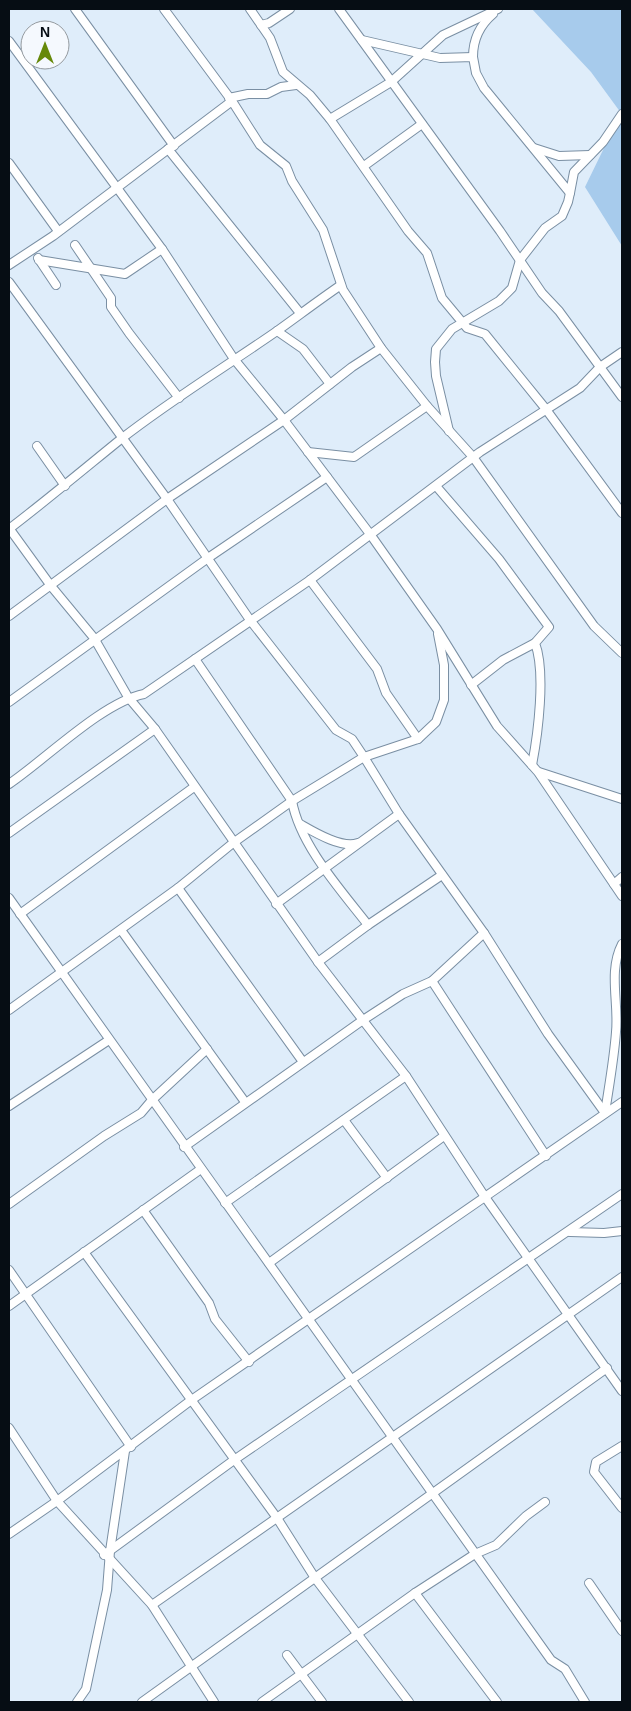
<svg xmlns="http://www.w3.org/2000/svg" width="631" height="1711" font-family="Arial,sans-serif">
<rect width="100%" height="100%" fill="#dfedfa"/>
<path fill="#a7cbec" d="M 532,9 L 622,9 L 622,246 L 585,187 L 621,113 L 591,72 Z"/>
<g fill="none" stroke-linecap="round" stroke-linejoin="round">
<g stroke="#7a8fa3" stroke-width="10">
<g id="minor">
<path d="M 75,9 L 174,146"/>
<path d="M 164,9 L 232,101 L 260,145 L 286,166 L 292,181 L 323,230 L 343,290 L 381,348 L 427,406 L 473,457 L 594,626 L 622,653"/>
<path d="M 250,9 L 270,38 L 283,72 L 310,95 L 330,119 L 408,231 L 427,253 L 442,298 L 467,328 L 485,334 L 545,408 L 622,513"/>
<path d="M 339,9 L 500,231 L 542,293 L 559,311 L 622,397"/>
<path d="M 261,25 L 269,23 L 290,9"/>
<path d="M 362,40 L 440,58 L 473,57 L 476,73 L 484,88 L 570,193 L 574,172 L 603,142 L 622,114"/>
<path d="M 9,41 L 162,249 L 234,359 L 284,420 L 370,534 L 437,629 L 497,726 L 538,772 L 622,896"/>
<path d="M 473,57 C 473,39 480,25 493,14"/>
<path d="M 229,98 L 248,94 L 267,94 L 281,87 L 296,85"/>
<path d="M 330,119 L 391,82 L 443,35 L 498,9"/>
<path d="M 534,148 L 559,156 L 590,155"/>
<path d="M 168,149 L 300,313"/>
<path d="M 9,163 L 58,231"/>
<path d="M 364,166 L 422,124"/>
<path d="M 75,245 L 111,298 L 111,307 L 129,333 L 179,398"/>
<path d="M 38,258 L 56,285"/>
<path d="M 39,260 L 125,274 L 162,249"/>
<path d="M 9,265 L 53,236 L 232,101"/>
<path d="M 9,282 L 167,499 L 250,620 L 336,730 L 352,739 L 364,757 L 399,814 L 484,933 L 548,1034 L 605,1113"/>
<path d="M 277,331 L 303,349 L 330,384"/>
<path d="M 449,431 L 436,376 L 435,362 L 436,349 L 452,329 L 499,301 L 512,288 L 520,260 L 545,228 L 562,216 L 568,202 L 570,193"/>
<path d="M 37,446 L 65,486"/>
<path d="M 308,452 L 354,457 L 427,406"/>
<path d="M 436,486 L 499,559 L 549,627 L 535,643 C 546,672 538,734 532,765"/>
<path d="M 9,528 L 51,586 L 94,638 L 128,697 L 155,729 L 318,962 L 406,1076 L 485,1197 L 622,1391"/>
<path d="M 9,529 C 47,500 84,469 121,439 C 171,400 225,367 277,331 C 298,316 319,300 341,285"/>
<path d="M 310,580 L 377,669 L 386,693 L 418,739"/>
<path d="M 9,616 L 167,499 L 284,420 L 352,367 L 381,348"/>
<path d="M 195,659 L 292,801 C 300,845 340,889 368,925"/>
<path d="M 471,685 L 503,660 L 535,643"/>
<path d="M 9,702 L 208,558 L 327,477"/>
<path d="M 539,772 L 622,799"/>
<path d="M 9,784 C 46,759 103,702 144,694 L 310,580 L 480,452 L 580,388 L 600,367 L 622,352"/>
<path d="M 300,824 C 314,832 342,849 358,843"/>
<path d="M 9,833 L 155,729"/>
<path d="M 614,884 L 622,877"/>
<path d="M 178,888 L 303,1062"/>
<path d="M 9,898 L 551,1660 L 565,1669 L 585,1702"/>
<path d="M 276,904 L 399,814"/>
<path d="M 20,914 L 194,787"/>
<path d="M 121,930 L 245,1102"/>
<path d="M 318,962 L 368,925 L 442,875"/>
<path d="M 432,981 L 546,1156"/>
<path d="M 9,1010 L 178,888 L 233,843 L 292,801 L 364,757 L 418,739 L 436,722 L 444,700 L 444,665 L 438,634"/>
<path d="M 9,1106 L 109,1040"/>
<path d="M 605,1113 C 609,1086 614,1059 616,1032 C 619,1003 608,971 622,944"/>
<path d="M 344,1120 L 387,1178"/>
<path d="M 184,1147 L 363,1020 L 403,994 L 432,981 L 484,933"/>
<path d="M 225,1203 L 406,1076"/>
<path d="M 9,1204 L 104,1136 L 141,1113 L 152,1100 L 207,1049"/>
<path d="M 143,1210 L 209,1303 L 215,1319 L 249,1362"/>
<path d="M 570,1232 L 604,1233 L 622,1231"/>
<path d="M 84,1252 L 277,1518 L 315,1578 L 409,1702"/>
<path d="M 269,1263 L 444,1136"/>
<path d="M 9,1270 L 131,1447"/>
<path d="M 9,1306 L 201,1169"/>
<path d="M 9,1428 L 57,1501 L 152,1605 L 214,1702"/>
<path d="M 622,1446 L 596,1462 L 594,1472 L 622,1508"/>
<path d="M 9,1534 L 57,1501 L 190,1401 L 622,1102"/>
<path d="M 104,1555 L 234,1460 L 622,1194"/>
<path d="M 589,1583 L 622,1631"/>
<path d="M 415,1593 L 497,1702"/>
<path d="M 152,1605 L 622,1277"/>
<path d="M 287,1655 L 322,1702"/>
<path d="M 77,1702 L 86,1689 L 107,1590 L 110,1551 L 125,1451"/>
<path d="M 142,1702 L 607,1368"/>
<path d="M 262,1702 L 415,1593 L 475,1554 L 496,1545 L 526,1516 L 545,1502"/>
</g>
</g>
<use href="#minor" stroke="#fff" stroke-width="8"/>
</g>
<rect width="631" height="1711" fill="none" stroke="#060d14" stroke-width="20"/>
<g transform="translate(45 45)"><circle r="24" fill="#f5f9fe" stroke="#959ba0"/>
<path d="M0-4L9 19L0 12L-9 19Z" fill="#66890a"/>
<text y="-8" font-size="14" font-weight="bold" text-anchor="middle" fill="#060d14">N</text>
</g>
</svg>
